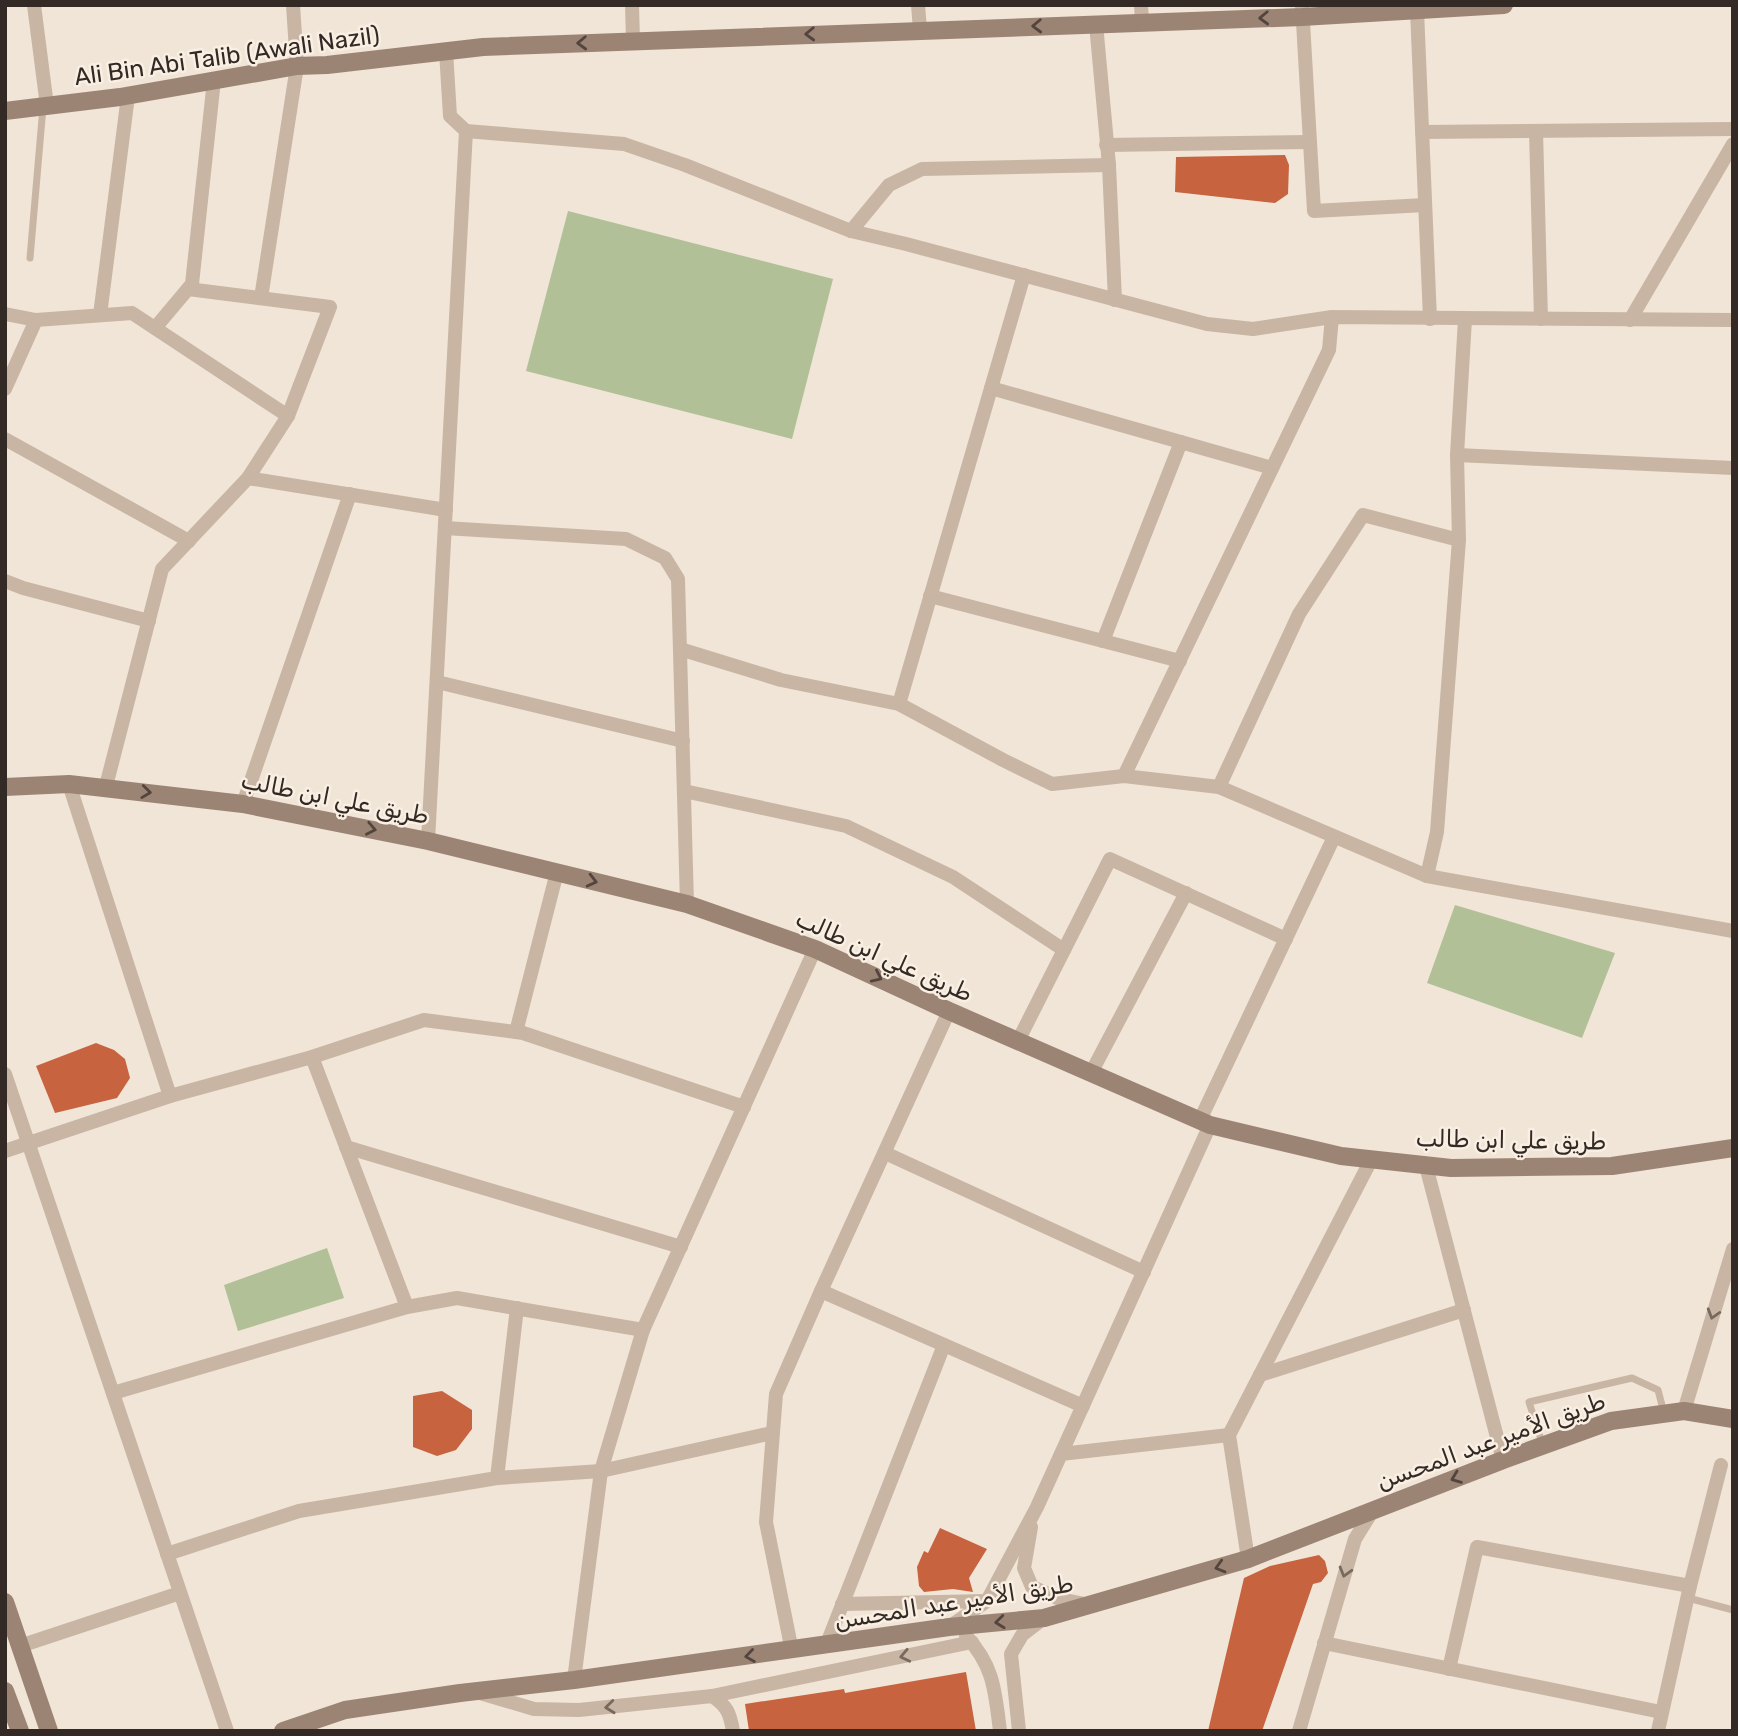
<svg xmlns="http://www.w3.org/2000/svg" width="1738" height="1736" font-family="Rubik,'Noto Sans Arabic',sans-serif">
<rect width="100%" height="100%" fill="#f1e5d7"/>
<g fill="#b1c097">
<path d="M 568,211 L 833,279 L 792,439 L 526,371 Z"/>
<path d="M 1455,905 L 1615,953 L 1582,1038 L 1427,983 Z"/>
<path d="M 327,1248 L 344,1298 L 238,1331 L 224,1285 Z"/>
</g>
<g fill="#c7633e">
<path d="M 1285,155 L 1289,165 L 1288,194 L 1275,203 L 1175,192 L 1176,157 Z"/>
<path d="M 96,1043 L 114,1050 L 125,1059 L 130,1078 L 117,1098 L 55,1113 L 36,1066 Z"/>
<path d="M 442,1391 L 472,1410 L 472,1429 L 456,1450 L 437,1456 L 413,1447 L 413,1396 Z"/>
<path d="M 940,1528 L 987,1549 L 969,1578 L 973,1592 L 953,1589 L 924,1592 L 919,1586 L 917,1567 L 924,1551 L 928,1553 Z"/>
<path d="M 1319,1555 L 1325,1561 L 1328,1573 L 1321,1582 L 1313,1584 L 1262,1731 L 1208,1731 L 1244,1578 L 1270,1566 Z"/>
<path d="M 966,1672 L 976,1731 L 749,1731 L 745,1704 L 844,1689 L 845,1693 Z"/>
</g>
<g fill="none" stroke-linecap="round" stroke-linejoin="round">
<g stroke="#c9b5a3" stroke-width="7">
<path d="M 30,258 L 43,107"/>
<path d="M 1543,1446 L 1529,1402 L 1632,1378 L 1658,1390 L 1664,1413"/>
<path d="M 1688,1598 L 1733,1610"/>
</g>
<g stroke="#c9b5a3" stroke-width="14">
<path d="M 34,5 L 47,106"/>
<path d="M 632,5 L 633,41"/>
<path d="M 918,5 L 920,30"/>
<path d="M 1141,5 L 1142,22"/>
<path d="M 1302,5 L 1314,211 L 1425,205"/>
<path d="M 1417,10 L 1430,319"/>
<path d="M 1096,24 L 1109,165 L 1115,300"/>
<path d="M 466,131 L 624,144 L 685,165 L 851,231 L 906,244 L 1207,324 L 1253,329 L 1332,317 L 1733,320"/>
<path d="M 1536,131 L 1541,319"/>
<path d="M 1422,132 L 1733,129"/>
<path d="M 1106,145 L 1310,142"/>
<path d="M 851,231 L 889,185 L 922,169 L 1109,165"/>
<path d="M 188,289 L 330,307 L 288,416 L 248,478"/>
<path d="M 261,298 L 297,66 L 293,5"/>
<path d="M 5,314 L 36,320"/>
<path d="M 100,315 L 128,96"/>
<path d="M 1630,320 L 1733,144"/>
<path d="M 155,328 L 192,284 L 214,80"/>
<path d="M 991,388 L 1272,468"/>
<path d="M 5,389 L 36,320 L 132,313 L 288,416"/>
<path d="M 5,439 L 189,541"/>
<path d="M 1457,455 L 1733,468"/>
<path d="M 445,528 L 626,539 L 665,558 L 678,579 L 687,904"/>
<path d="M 5,581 L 23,588 L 149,621"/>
<path d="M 930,596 L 1180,661"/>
<path d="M 1103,641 L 1181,442"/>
<path d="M 680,649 L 781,680 L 899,704 L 1003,760 L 1052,784 L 1124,776 L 1219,787 L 1427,876 L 1733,931"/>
<path d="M 437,682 L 683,741"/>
<path d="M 899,704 L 1024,275"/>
<path d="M 1124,776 L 1329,350 L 1332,317"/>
<path d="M 69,784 L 170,1096"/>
<path d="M 106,786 L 162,569 L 248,478 L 446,510"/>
<path d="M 1219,787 L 1299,614 L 1363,515 L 1459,540"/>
<path d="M 684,791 L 846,826 L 953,877 L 1064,950"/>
<path d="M 243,804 L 350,494"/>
<path d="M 428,841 L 466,131 L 450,116 L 446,51"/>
<path d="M 1427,876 L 1437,832 L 1459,540 L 1457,455 L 1465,319"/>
<path d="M 516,1032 L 557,872"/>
<path d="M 1018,1041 L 1110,859 L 1286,939"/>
<path d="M 312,1057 L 407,1307"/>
<path d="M 1091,1073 L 1186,893"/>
<path d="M 5,1074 L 227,1731"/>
<path d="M 1200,1120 L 1334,837"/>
<path d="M 346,1147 L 681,1247"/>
<path d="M 5,1151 L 170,1096 L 312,1057 L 424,1020 L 523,1033 L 744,1107"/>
<path d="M 885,1153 L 1144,1272"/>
<path d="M 1426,1166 L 1503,1460"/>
<path d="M 821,1291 L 1083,1406"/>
<path d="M 1260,1375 L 1464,1310"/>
<path d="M 113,1393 L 407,1307 L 457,1298 L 643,1330"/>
<path d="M 1684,1411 L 1733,1249"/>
<path d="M 1061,1454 L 1229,1435"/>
<path d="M 497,1478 L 517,1308"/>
<path d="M 1031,1527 L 1024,1568 L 1032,1587 L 1060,1599 L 1090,1605"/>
<path d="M 167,1554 L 299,1511 L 497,1478 L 601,1471 L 772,1433"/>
<path d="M 1248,1559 L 1229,1435 L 1371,1160"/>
<path d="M 842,1604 L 987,1601"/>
<path d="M 949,1627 L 987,1601 L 1037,1507 L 1210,1125"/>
<path d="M 966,1636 C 994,1666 995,1691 1000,1731"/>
<path d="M 1324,1643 L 1661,1712"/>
<path d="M 20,1646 L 180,1593"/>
<path d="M 826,1646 L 944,1345"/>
<path d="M 792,1651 L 766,1522 L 776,1394 L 821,1291 L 949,1011"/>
<path d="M 1449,1669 L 1477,1547 L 1690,1586"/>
<path d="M 574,1680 L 601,1471 L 643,1330 L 815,949"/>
<path d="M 480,1693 L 534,1709 L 579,1710 L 712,1696 C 727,1706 730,1713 733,1731"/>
<path d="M 712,1696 L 972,1642"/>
<path d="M 1019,1731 L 1011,1654 L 1022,1635 L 1044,1618"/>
<path d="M 1299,1731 L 1355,1539 L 1373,1510"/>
<path d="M 1658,1731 L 1690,1586 L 1721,1465"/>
</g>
<g stroke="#9c8475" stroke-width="18">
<path d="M 5,111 L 120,97 L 297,66 L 327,65 L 483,47 L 1302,17 L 1504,5"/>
<path d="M 5,787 L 69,784 L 243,804 L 428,841 L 687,904 L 815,949 L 949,1011 L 1210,1125 L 1341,1156 L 1451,1168 L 1612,1166 L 1733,1148"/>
<path d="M 5,1602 L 49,1731"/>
<path d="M 5,1691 L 20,1731"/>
<path d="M 283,1731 L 345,1710 L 460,1693 L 574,1680 L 949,1627 L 1044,1618 L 1248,1559 L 1503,1460 L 1611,1421 L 1684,1411 L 1733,1419"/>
</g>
</g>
<defs><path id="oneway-chevron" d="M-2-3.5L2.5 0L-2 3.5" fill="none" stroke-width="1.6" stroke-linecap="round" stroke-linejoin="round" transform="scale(1.75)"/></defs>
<g stroke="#53453d">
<use href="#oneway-chevron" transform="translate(1264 18) rotate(178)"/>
<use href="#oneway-chevron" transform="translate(1037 26) rotate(178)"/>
<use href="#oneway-chevron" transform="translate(810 34) rotate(178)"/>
<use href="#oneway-chevron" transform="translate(582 43) rotate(178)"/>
<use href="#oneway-chevron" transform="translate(146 792) rotate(7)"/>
<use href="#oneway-chevron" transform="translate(371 829) rotate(11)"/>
<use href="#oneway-chevron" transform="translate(592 881) rotate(14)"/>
<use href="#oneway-chevron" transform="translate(877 977) rotate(25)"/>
<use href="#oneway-chevron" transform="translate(1456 1478) rotate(159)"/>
<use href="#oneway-chevron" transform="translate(1220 1567) rotate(164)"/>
<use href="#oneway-chevron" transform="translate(1000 1622) rotate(174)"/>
<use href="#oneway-chevron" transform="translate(750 1656) rotate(172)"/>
</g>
<g stroke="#77695e">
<use href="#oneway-chevron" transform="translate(1713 1314) rotate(107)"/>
<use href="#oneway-chevron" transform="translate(1345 1572) rotate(106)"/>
<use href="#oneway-chevron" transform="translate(905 1656) rotate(168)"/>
<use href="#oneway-chevron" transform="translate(610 1707) rotate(174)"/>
</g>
<g text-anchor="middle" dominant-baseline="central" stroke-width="5" stroke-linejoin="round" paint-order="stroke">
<g font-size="24" fill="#342a25" stroke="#f9efe3">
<text transform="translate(227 56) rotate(-8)">Ali Bin Abi Talib (Awali Nazil)</text>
<text transform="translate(335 798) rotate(11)">طريق علي ابن طالب</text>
<text transform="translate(884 956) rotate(24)">طريق علي ابن طالب</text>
<text transform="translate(1511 1140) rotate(1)">طريق علي ابن طالب</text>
<text transform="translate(1491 1441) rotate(-20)">طريق الأمير عبد المحسن</text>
<text transform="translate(954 1602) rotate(-9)">طريق الأمير عبد المحسن</text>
</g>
</g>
<rect width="1738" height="1736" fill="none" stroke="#342a25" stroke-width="14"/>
</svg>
